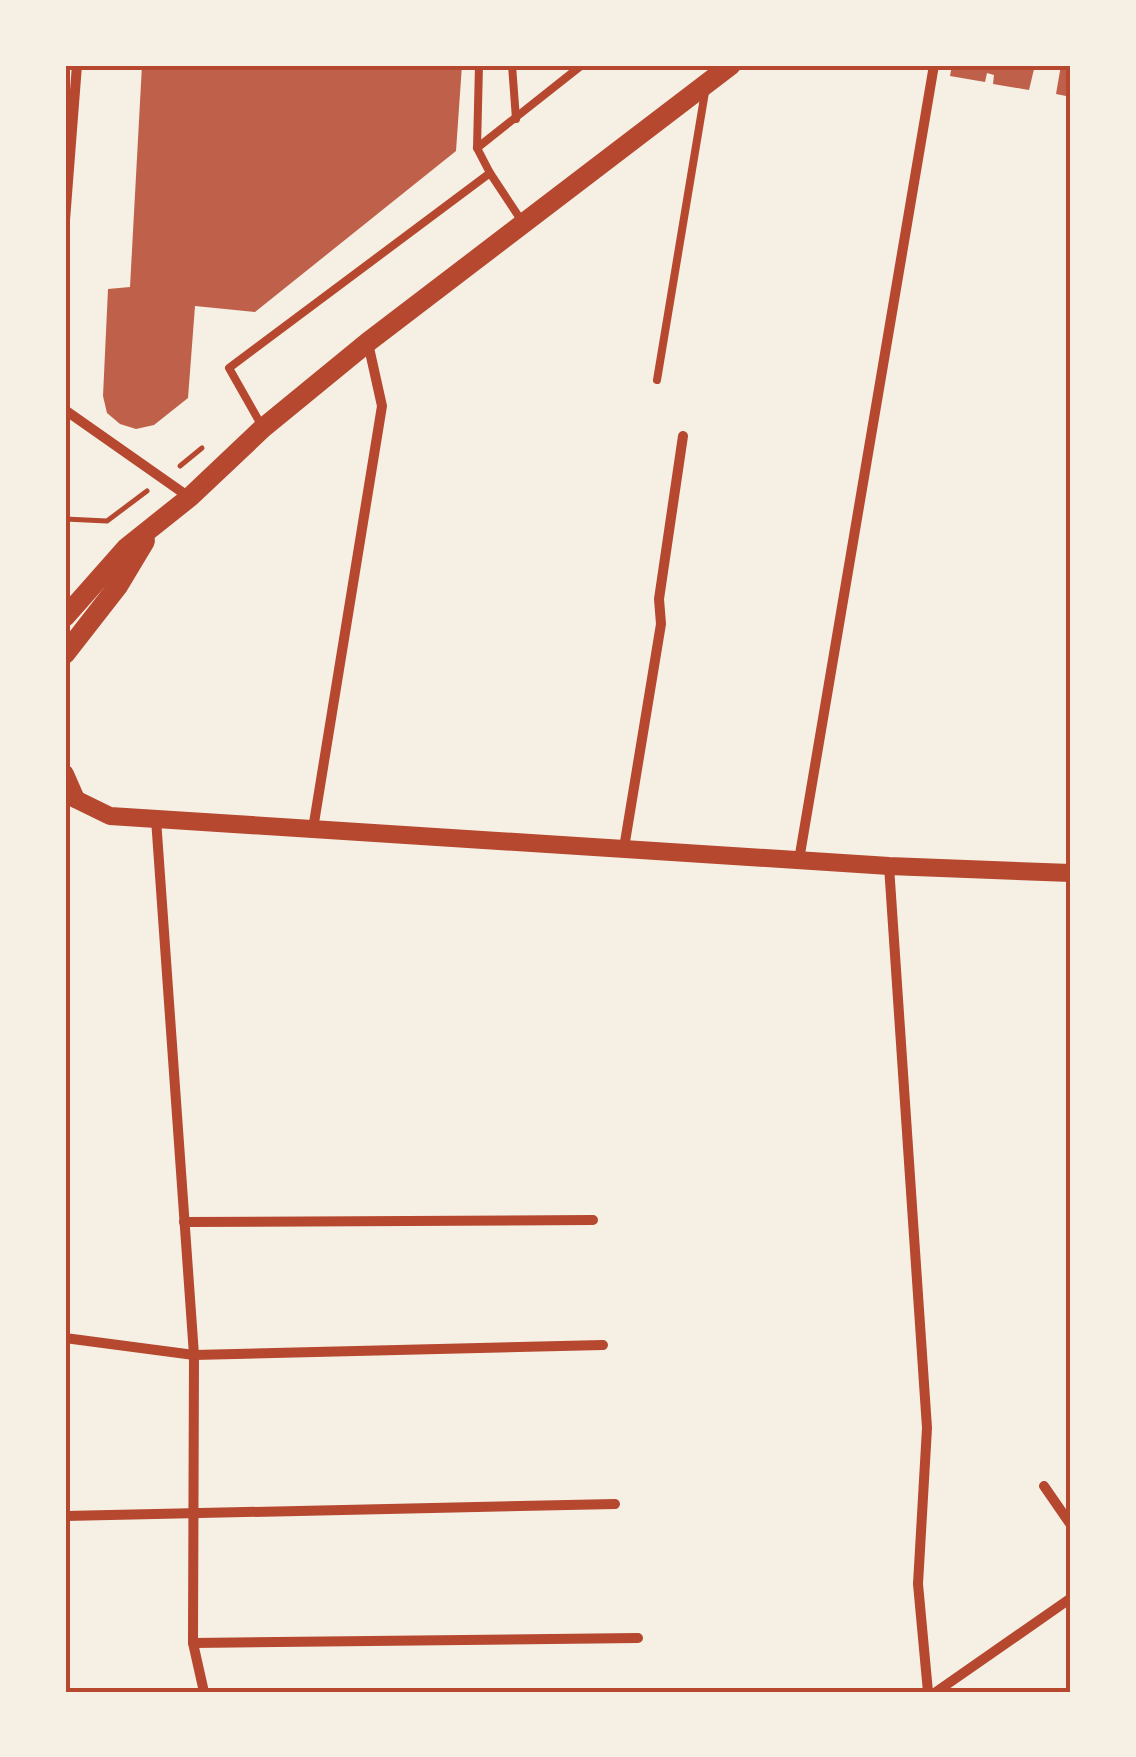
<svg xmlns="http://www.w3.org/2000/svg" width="1136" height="1757" font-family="'Open Sans',sans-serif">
<rect width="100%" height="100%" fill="#f6efe4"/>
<g fill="#bf614a">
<path d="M 142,65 L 462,65 L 456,151 L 255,312 L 195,306 L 188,398 L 154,425 L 136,429 L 120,424 L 107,413 L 103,396 L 108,289 L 130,287 Z"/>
<path d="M 952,65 L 1035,65 L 1029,90 L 993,84 L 994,75 L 987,73 L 985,82 L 950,76 Z"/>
<path d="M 1061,65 L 1071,65 L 1071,97 L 1056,94 Z"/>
</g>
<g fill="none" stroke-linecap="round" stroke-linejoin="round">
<g stroke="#b5482f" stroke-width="5">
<path d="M 180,466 L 202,448"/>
<path d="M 65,519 L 107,521 L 147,491"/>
</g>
<g stroke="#b5482f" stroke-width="8">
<path d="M 479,65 L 477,148 L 490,173"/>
<path d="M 512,65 L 516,119"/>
<path d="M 477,148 L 582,65"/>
<path d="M 657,380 L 705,92"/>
<path d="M 263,428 L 229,368 L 490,173 L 523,223"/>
</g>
<g stroke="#b5482f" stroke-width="10">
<path d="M 65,220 L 77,65"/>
<path d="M 65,410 L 189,497"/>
<path d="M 156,819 L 194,1355 L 193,1643 L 204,1692"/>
<path d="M 313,829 L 382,406 L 368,343"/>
<path d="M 624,848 L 661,624 L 659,599 L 683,436"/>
<path d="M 799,860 L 934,65"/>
<path d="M 889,866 L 927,1428 L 918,1584 L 928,1692"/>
<path d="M 184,1222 L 593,1220"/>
<path d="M 65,1338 L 194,1355 L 603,1345"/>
<path d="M 1044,1486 L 1071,1525"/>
<path d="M 65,1516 L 615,1504"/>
<path d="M 193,1643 L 638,1638"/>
<path d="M 936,1692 L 1071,1598"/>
</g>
<g stroke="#b5482f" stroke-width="18">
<path d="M 65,774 L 76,799"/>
<path d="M 65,794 L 110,816 L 889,866 L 1071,873"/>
</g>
<g stroke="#b5482f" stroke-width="20">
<path d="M 65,617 L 126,548 L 190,497 L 263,428 L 368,342 L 731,65"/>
<path d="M 65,654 L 118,586 L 145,541"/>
</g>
</g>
<rect width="1136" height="1757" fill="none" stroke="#f6efe4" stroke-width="135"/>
<rect x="68" y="68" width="1000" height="1622" fill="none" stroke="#b5482f" stroke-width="4"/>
</svg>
